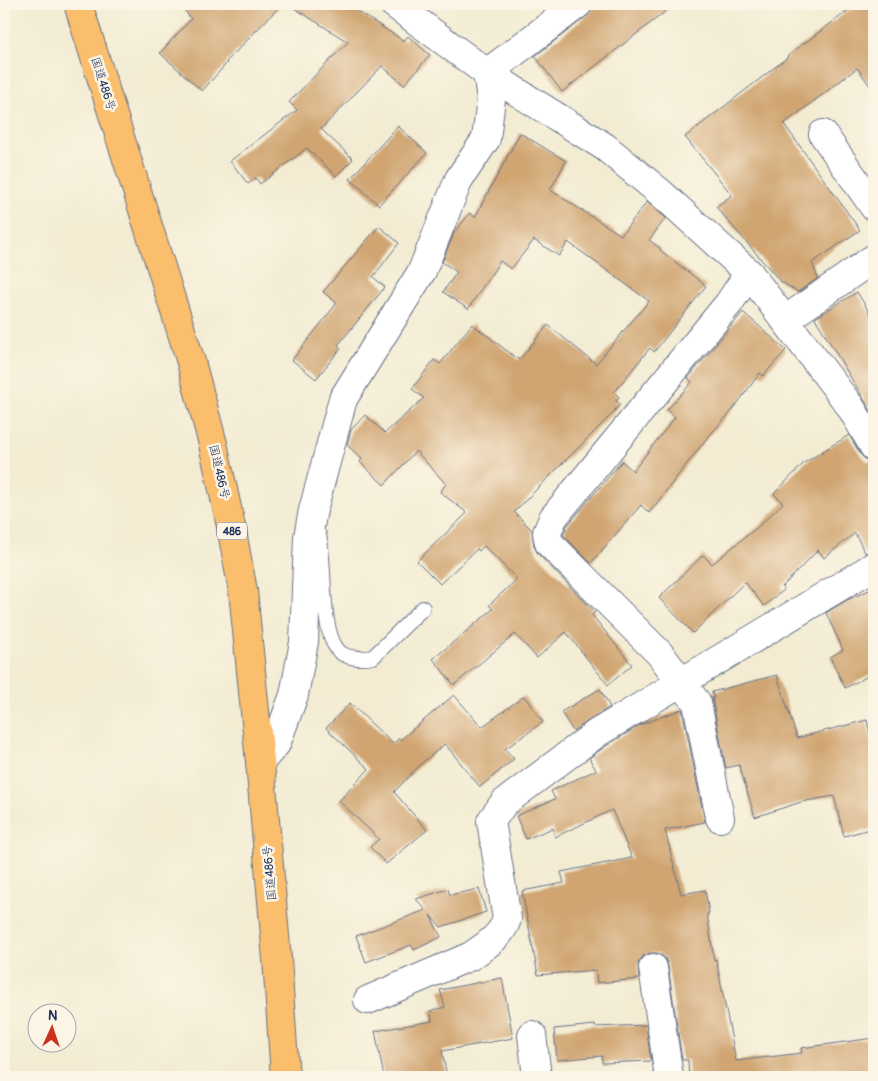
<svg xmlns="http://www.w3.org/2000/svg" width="878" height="1081" font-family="Pangolin,'Klee One',sans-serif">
<rect width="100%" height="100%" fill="#fcf5e5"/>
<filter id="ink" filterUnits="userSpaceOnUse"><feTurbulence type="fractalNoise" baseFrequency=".02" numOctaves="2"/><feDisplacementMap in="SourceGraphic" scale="10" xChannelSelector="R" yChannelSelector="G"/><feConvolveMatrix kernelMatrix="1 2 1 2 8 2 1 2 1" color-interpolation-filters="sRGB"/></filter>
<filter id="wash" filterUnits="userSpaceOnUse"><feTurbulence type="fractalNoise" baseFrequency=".0096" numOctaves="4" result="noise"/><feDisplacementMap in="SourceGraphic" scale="20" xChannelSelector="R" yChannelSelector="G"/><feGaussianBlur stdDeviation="1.12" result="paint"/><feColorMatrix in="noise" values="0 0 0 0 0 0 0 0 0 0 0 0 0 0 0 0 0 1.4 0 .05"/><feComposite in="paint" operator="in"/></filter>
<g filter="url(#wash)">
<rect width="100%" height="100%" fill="#f3ecd3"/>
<g id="blocks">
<g fill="#d0a572">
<path d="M 180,4 L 282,4 L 226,62 L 227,63 L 202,91 L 160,53 L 191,19 Z"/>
<path d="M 288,4 L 346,4 L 404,41 L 408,36 L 430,55 L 404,85 L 382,66 L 321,129 L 353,159 L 336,176 L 307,148 L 260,184 L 256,178 L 248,184 L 230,161 L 297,110 L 289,102 L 348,42 Z"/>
<path d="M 594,4 L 675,4 L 562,92 L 535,56 L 587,16 L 592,10 Z"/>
<path d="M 857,4 L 874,4 L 874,91 L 857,68 L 784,124 L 860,230 L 812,263 L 818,278 L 798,292 L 780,281 L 716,207 L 732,195 L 685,137 L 788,57 L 787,56 Z"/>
<path d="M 398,126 L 427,153 L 379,205 L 350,179 Z"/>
<path d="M 520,133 L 566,161 L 550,190 L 621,235 L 647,202 L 666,218 L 649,240 L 661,249 L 660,250 L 706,286 L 654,352 L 650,348 L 614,392 L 619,397 L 616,401 L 620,404 L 611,415 L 514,512 L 532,530 L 534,546 L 538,554 L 595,612 L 592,615 L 632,665 L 608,685 L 566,632 L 537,658 L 515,634 L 454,685 L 433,659 L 493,609 L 489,605 L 517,579 L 484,546 L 479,551 L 477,549 L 440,584 L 417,561 L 467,513 L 440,492 L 446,484 L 416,451 L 384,485 L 360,462 L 362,459 L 347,445 L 351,430 L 365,415 L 385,433 L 424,398 L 412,389 L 434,360 L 440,364 L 472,324 L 519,360 L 548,325 L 596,364 L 649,301 L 568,242 L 559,256 L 534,240 L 511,269 L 500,261 L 468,309 L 443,292 L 457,272 L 442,262 L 454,233 L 470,213 L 475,217 Z"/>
<path d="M 379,226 L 399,243 L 373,277 L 385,287 L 338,345 L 341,348 L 316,379 L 292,360 L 337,303 L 323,292 Z"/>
<path d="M 857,292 L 874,320 L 874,416 L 815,318 Z"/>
<path d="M 743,312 L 786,350 L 763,376 L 760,373 L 731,412 L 707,438 L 649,513 L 641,505 L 591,563 L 563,535 L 567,526 L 622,461 L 633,471 L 675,417 L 667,410 L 692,382 L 688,378 Z"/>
<path d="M 849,435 L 861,455 L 867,461 L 874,463 L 874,550 L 865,553 L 855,533 L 824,558 L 818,550 L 782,587 L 784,590 L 764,606 L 745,582 L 693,633 L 659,598 L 703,555 L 712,564 L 760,525 L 783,503 L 774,494 L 804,463 Z"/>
<path d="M 874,588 L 874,673 L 845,688 L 830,657 L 843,650 L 826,613 L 847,600 Z"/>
<path d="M 777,675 L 797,738 L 867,720 L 874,753 L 874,828 L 844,836 L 834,796 L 801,802 L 755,817 L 739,765 L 726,768 L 712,698 L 714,698 L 712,692 Z"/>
<path d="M 600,689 L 610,707 L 573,731 L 561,712 Z"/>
<path d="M 454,695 L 482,727 L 524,696 L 543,722 L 505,749 L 514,759 L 480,787 L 445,744 L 421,764 L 394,792 L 427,830 L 386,864 L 370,847 L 379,839 L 339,801 L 369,769 L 326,728 L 350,703 L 393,744 L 399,738 L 400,740 Z"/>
<path d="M 682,709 L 705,822 L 665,830 L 681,894 L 705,890 L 709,913 L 707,914 L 714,960 L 716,959 L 736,1061 L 802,1053 L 801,1048 L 874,1038 L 874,1077 L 689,1077 L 688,1060 L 682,1060 L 668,966 L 665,958 L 658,953 L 650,953 L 643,956 L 638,963 L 639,979 L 597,983 L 596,970 L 538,975 L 522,891 L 564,883 L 561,872 L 632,858 L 612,810 L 555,837 L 553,828 L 526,839 L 516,816 L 555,799 L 551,791 L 596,770 L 589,758 L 606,746 L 640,725 Z"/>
<path d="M 448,889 L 450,895 L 479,889 L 486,912 L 441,927 L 430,915 L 441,937 L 414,950 L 411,945 L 366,962 L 356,936 L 426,910 L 416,899 Z"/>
<path d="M 502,978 L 513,1038 L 442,1051 L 447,1077 L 384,1077 L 375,1031 L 432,1021 L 430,1011 L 445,1007 L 440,990 Z"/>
<path d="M 595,1025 L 595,1027 L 646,1025 L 651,1061 L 602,1063 L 602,1056 L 557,1060 L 554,1029 Z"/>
</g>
</g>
</g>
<g filter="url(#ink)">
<use href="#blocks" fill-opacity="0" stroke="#677187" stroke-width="1"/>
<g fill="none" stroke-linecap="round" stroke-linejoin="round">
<g stroke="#677187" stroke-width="16">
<path id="service" d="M 319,535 C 326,564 320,627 337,649 C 344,659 362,659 373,657 L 423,608"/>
</g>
<g stroke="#677187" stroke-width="30">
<g id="minor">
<path d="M 394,4 L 487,73 L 605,147 L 662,194 L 749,273 L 850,406 L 874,447"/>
<path d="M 487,73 L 578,4"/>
<path d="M 823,134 L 874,207"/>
<path d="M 785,320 L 874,258"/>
<path d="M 260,762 L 276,744 L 294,695 L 304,642 L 308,537 L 313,510 L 343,399 L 422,271 L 459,179 L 486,139 L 491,99 L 487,73"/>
<path d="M 720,818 L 697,703 L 660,654 L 549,543 L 547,533 L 553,518 L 729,303 L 749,273"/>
<path d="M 653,968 L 669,1077"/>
<path d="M 368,1000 L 471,956 C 484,947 502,936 507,919 L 491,821 L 504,803 L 597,733 L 874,566"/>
<path d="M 532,1035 L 537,1077"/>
</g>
</g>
<g stroke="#677187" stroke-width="30">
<path id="trunk" d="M 78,4 L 191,362 L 213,444 L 231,526 L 243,591 L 260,762 L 277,959 L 285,1077"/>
</g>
<use href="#service" stroke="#fff" stroke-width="14"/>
<use href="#minor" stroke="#fff" stroke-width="28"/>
<use href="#trunk" stroke="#fabe6d" stroke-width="28"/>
</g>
</g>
<g text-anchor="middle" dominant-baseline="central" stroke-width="5" stroke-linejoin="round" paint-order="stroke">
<rect fill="#fcf5e5" stroke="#5e6a86" stroke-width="1" x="217" y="522.5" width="30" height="17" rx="4"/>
<g font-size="11" font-weight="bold" fill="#1b2f5e">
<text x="232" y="531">486</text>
</g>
<g font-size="12" fill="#1b2f5e" stroke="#fcf5e5">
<text transform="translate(103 84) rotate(72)">国道486号</text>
<text transform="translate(219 472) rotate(77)">国道486号</text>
<text transform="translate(270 873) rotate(-95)">国道486号</text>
</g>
</g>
<rect width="878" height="1081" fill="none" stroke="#fcf5e5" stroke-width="20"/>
<g transform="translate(52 1028) rotate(3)"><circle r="24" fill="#fcf5e5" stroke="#a2a6af"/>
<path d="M0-4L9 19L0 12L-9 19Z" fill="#c8321e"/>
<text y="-8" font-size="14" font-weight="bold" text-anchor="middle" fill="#1b2f5e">N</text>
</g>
</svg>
